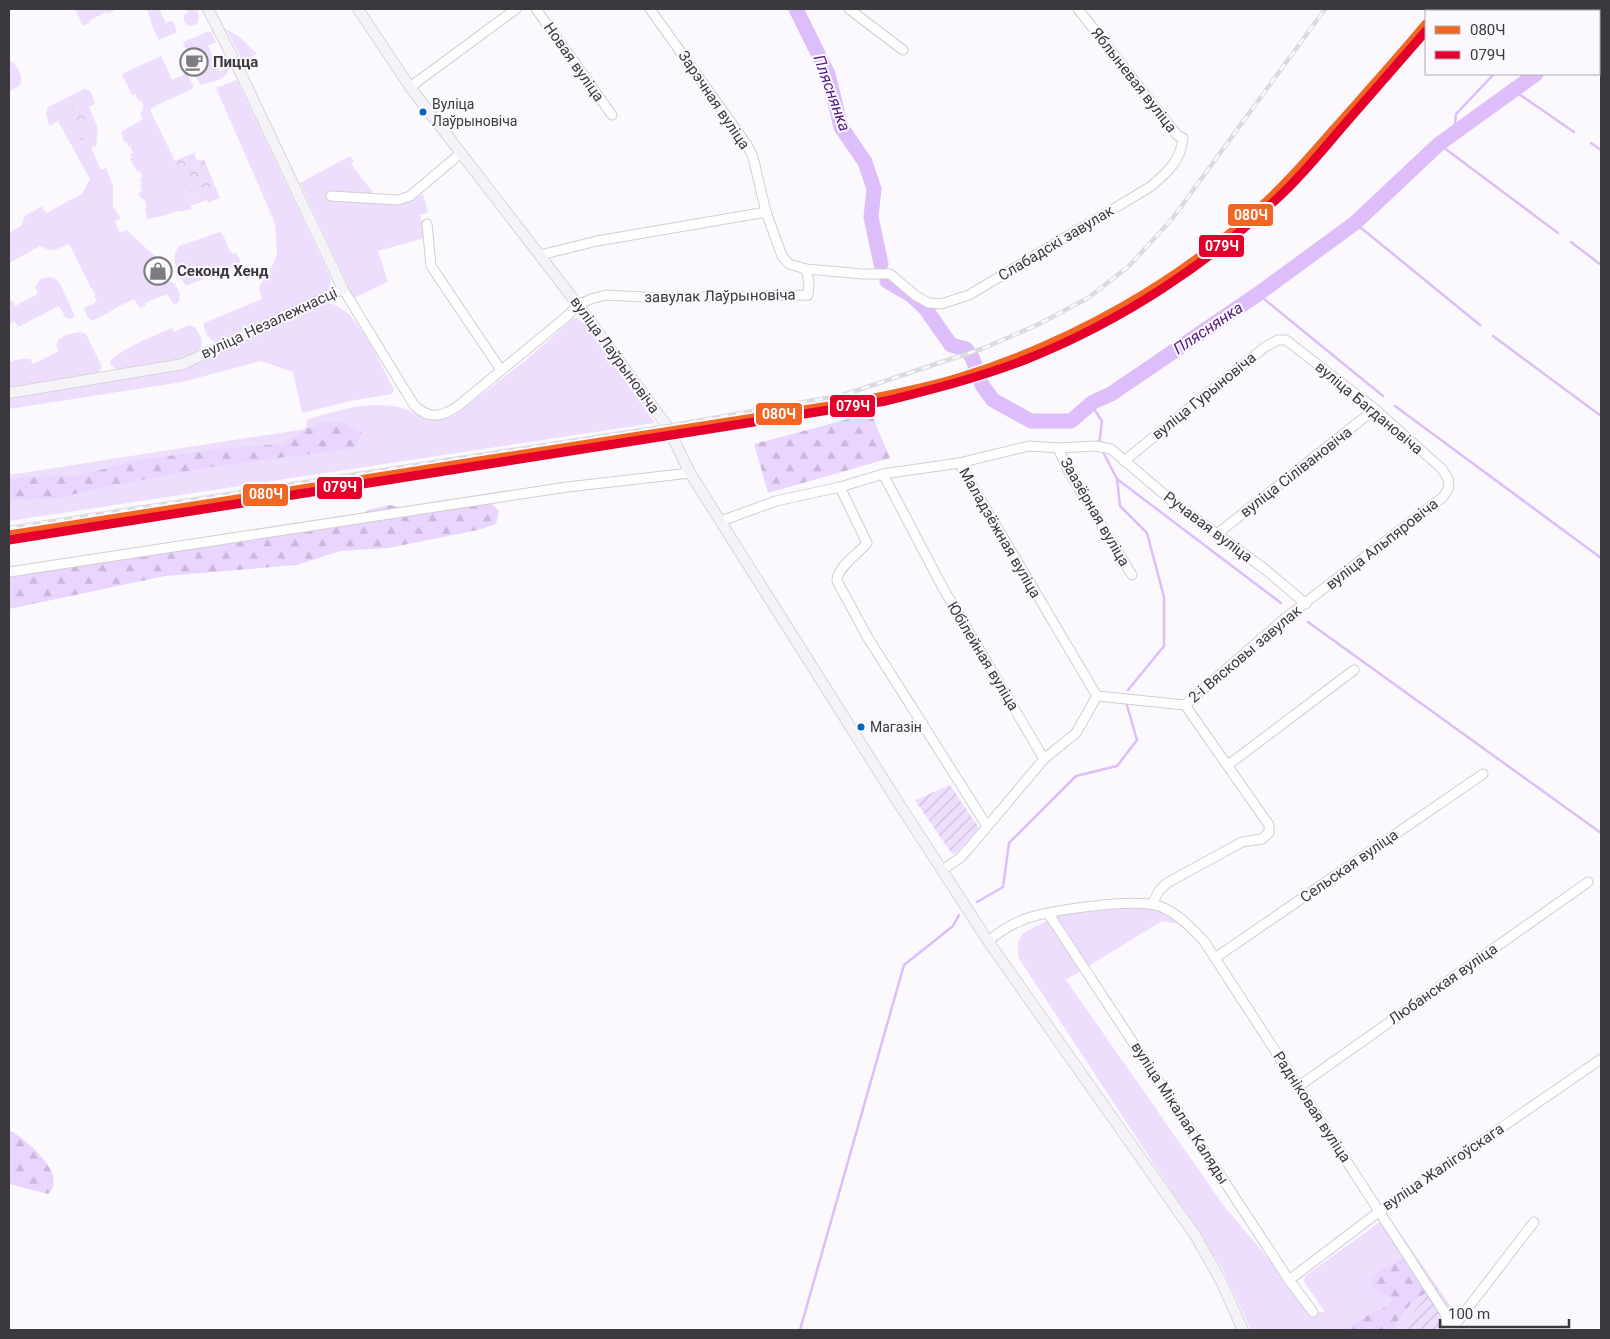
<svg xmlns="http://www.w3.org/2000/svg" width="1610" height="1339" font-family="Roboto,sans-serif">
<defs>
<pattern id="forest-firs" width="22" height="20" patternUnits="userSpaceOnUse" patternTransform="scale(1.25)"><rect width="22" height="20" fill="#e9d5fd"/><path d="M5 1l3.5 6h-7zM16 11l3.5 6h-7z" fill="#c9b8da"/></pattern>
<pattern id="park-crowns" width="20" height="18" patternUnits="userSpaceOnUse" patternTransform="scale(1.25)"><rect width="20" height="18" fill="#eedefe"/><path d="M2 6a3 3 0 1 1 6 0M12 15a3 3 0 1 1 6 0" fill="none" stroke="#cdbfdb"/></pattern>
<pattern id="garden-furrows" width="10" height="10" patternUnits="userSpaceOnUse" patternTransform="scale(1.25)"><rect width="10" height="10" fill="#eedefe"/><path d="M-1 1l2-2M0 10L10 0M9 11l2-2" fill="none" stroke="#cdbfdb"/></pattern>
</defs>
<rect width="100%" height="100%" fill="#fbf9fe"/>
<g fill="#eedefe">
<path d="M 75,9 L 117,9 L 108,14 L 106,12 L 89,21 L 90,23 L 83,26 Z"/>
<path d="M 147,9 L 159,9 L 166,23 L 170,21 L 174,23 L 177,32 L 159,40 L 153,28 Z"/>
<path d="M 186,9 L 197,9 L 199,14 L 197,24 L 191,26 L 187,25 L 184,20 L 184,15 L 188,13 Z"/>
<path d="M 226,29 L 241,38 L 257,54 L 242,60 Z"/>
<path d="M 207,32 L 211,32 L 216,42 L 208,46 L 220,71 L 229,67 C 229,79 211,82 201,85 L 193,73 L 201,68 L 201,60 L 197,54 C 191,50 184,51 183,42 Z"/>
<path d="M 161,56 L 172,80 L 187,73 L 193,86 L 192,89 L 151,108 L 151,112 L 172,155 L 189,196 L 215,186 L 220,198 L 208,203 L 207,200 L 191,206 L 191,209 L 181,212 L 180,210 L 163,216 L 147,219 L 145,208 L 147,207 L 144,199 L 142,199 L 138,193 L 142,191 L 140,185 L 142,184 L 140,179 L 142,178 L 140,171 L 137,172 L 135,167 L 134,167 L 130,159 L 132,158 L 130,154 L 133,153 L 130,146 L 128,147 L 126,141 L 124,142 L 121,132 L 143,119 L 140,113 L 143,111 L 142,107 L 144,106 L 141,100 L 139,101 L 135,94 L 132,95 L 122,75 L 126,72 Z"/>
<path d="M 9,60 C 17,65 24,75 20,85 L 9,92 Z"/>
<path d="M 237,80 L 331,279 L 330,287 L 327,290 L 216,342 C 209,340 203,331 204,323 L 262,299 L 259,290 L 261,283 L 269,274 L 277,254 L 275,223 L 216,88 Z"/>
<path d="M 84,89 L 89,90 L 92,94 L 95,104 L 89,107 L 98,128 L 96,146 L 91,148 L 101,170 L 106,168 L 113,186 L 113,207 L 121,218 L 115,221 L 120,233 L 126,230 L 156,257 L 166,279 L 175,284 L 180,294 L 179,302 L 174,305 L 167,294 L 145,303 L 146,305 L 140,308 L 134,299 L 113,309 L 113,310 L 92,321 L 87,316 L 84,308 L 97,302 L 94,296 L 96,295 L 92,288 L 91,288 L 71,247 L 68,244 C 56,250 53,253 40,246 L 9,263 L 9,233 L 21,226 L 25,216 L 42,206 L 46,213 L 82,194 L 90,179 L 58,121 L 49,126 L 46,112 L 48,107 Z"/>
<path d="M 350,156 L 354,161 L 351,164 L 381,203 L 411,200 L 423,194 L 428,212 L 420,215 L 425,238 L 378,251 L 388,282 L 354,298 L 300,183 Z"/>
<path d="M 220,232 C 227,238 226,248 233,254 L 236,253 L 241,261 L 231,268 L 186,286 C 178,275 169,259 179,246 Z"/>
<path d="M 48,277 L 55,278 L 60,284 L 75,316 L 71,319 L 66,318 L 59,306 L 18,327 L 15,321 L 9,324 L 9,302 L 12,300 L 15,306 L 38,294 L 35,287 L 41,279 Z"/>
<path d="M 327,303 C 357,305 381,366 394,389 L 392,394 L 350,401 L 302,413 L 293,372 L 261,361 L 182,382 L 9,409 L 9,398 L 185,368 Z"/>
<path d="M 574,318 L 578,318 L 585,325 L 655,423 L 9,521 L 9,475 L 305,429 L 308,419 C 333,412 365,402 392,406 C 419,409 421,428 454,416 L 526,360 Z"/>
<path d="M 189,325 L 195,327 L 201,337 L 202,345 L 198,352 L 180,359 L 122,370 L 116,370 L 110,363 C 114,351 159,334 172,328 L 174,332 Z"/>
<path d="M 78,332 L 86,334 L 101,365 L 102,368 L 97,374 L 9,388 L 9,362 L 21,359 L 30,359 L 33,364 L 59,351 L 56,346 L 58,340 L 66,335 Z"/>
<path d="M 1137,905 L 1150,905 L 1191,926 L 1162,921 L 1066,980 L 1224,1206 L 1313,1312 L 1325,1312 L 1304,1282 L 1305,1276 L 1384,1219 L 1392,1221 L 1457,1315 L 1456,1330 L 1251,1330 L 1222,1268 L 1018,957 L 1018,942 L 1023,933 L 1060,914 Z"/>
</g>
<g fill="url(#forest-firs)">
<path d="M 871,413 L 890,458 L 768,493 L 754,444 Z"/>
<path d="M 325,422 L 343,423 L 362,433 L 355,448 L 210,467 L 120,484 L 57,498 L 9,500 L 9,480 L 25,477 L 76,476 L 139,460 L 227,448 L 282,444 L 306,429 Z"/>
<path d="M 491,503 L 499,511 L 496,524 L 478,530 L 388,548 L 340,551 L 297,565 L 165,576 L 9,609 L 9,576 L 351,525 L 367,510 L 390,505 L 409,509 L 430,511 Z"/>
<path d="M 9,1130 C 26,1139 69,1175 48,1194 L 9,1184 Z"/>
<path d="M 1386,1223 L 1390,1223 L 1433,1283 C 1427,1295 1424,1293 1415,1300 C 1407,1307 1397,1320 1394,1330 L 1346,1330 L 1361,1319 L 1389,1305 L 1393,1300 C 1387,1294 1377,1295 1373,1287 C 1364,1269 1396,1267 1403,1257 L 1386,1234 L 1383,1226 Z"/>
</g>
<g fill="url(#park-crowns)">
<path d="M 84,102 L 95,125 L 85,130 L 88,137 L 80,141 L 66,111 Z"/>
<path d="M 194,153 L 197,161 L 204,159 L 215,186 L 189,196 L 174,161 Z"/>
</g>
<g fill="url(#garden-furrows)">
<path d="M 950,785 L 979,828 L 978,831 L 955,854 L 952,854 L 915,800 Z"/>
<path d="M 1435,1286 L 1456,1317 L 1446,1330 L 1402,1330 L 1400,1328 Z"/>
</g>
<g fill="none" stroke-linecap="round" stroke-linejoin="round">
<g stroke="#ddbefa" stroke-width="2.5">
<path d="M 1554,11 L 1556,9"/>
<path d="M 1513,90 L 1574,132"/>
<path d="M 1454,134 L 1456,114 L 1494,74"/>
<path d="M 1591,143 L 1601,150"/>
<path d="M 1439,144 L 1558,233"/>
<path d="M 1355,223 L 1480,325"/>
<path d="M 1571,242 L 1601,265"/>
<path d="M 1258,294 L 1383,396"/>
<path d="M 1493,336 L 1601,416"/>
<path d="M 1093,402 L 1094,409 L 1102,421 L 1099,445"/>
<path d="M 1395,406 L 1601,558"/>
<path d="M 1102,450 L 1117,479 L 1120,506 L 1147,533 L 1164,597 L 1164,646 L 1128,690"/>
<path d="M 1117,479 L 1281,603"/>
<path d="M 1308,622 L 1601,833"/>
<path d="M 977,902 L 1003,887 L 1009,843 L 1076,776 L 1117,766 L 1137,740 L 1126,702"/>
<path d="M 800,1330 L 904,965 L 953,926 L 959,915"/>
</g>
<g stroke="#ddbefa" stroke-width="15">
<path d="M 796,9 L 828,74 L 841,127 L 865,162 L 874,189 L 871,217 L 881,264"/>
<path d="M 1599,28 L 1601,27"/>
<path d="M 887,281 L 911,295 L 925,308 L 951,345 L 966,349 L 972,357 L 982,385 L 993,400 L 1031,421 L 1071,421 L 1093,402 L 1111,394 L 1258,294 L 1355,223 L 1439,144 L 1536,74"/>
</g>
<g stroke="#d1cfd3" stroke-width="11">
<g id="minor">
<path d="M 536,9 L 612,115"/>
<path d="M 650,9 L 747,145 L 753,157 L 766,212 L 782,256 L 789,264 L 806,269 L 863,274 L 890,274 L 916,296 L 929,303 L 941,304 L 969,295 L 1150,187 C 1167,173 1181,161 1183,138 L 1177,135 L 1078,9"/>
<path d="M 849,9 L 903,50"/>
<path d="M 410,87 L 516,9"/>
<path d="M 331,196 L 398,200 L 410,196 L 461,153"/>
<path d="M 427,224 L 431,266 L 501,370"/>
<path d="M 540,255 L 597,241 L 766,212"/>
<path d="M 343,289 L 414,405 C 429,420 442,417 458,406 L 566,317 L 578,305 L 591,299 L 606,295 L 661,298 L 808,295 L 809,282 L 806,269"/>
<path d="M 1058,448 L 1069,472 L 1132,575"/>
<path d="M 1124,461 L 1265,347 L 1278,340 L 1286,340 L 1375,409 L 1442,469 L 1448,479 L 1449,487 L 1443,497 L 1284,619 L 1185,705"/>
<path d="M 883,474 L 944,590 L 1044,759 L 970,847 L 960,858 L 942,870"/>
<path d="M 840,487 L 867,543 C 859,553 836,568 837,581 L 868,638 L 987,826"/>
<path d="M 721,521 L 776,501 L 840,487 L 883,474 L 959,463"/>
<path d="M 1217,534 L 1375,409"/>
<path d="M 9,572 L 567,487 L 690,473"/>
<path d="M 1097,696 L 959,463 L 1029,446 L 1058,448 L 1096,446 L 1111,449 L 1172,501 L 1266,570 L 1306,604"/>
<path d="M 1097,696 L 1185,705 L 1269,825 L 1269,833 L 1262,839 L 1242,842 L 1167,883 L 1159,891 L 1152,904"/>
<path d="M 1044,759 L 1076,733 L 1097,696"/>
<path d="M 1228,765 L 1354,670"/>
<path d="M 1048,913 L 1289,1280 L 1313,1312"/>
<path d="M 988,941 C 998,933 1008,926 1020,921 C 1045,910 1135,898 1159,906 C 1178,913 1190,927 1204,941 L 1445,1313 L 1448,1330"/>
<path d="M 1215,958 L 1483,774"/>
<path d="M 1299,1086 L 1588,882"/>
<path d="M 1289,1280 L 1380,1211 L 1601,1059"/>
<path d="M 1451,1330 L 1534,1222"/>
</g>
</g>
<g stroke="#d6d5d8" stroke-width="12">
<g id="major">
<path d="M 358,9 L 410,87 L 578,305 L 667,426 L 690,473 L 894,796 L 988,941 L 1195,1235 L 1221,1281 L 1243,1330"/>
<path d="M 9,393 L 183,364 L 343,289 L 241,74 L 208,9"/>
</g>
</g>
<use href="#minor" stroke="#fefeff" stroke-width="9"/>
<use href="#major" stroke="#f6f3f8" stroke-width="10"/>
<g stroke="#dcdbdc" stroke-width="4.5">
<path id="rail" d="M 9,528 L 674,425 L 843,395 L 984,348 L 1037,325 L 1088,298 L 1129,266 L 1172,219 L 1325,9"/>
</g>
<use href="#rail" stroke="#fbf8ff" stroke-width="2.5" stroke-dasharray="8" stroke-linecap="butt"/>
<g stroke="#fbf8ff" stroke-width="12">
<path id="rail-1" d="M 9,535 L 848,403 C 885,396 922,389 958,378 C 1072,343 1180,282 1267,201 C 1291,179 1312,154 1334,129 C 1365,94 1396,60 1426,24"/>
</g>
<g stroke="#fbf8ff" stroke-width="12">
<path id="rail-2" d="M 9,540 L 886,401 C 934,389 981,377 1027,359 C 1122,321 1210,263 1283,193 C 1308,169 1329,142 1351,117 C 1376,88 1401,60 1426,31"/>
</g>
<use href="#rail-1" stroke="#f26522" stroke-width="9"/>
<use href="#rail-2" stroke="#e4002b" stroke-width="9"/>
</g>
<defs>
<g id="cafe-ring" transform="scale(1.4375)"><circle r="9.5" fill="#fbf8ff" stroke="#7e7c81" stroke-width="1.5"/><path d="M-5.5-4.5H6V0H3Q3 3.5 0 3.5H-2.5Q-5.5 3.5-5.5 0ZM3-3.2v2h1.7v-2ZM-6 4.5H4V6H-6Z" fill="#7e7c81"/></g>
<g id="shop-ring" transform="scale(1.4375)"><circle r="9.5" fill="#fbf8ff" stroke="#7e7c81" stroke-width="1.5"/><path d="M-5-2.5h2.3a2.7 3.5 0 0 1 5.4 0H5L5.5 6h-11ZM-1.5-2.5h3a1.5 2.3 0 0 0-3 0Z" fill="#7e7c81"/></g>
</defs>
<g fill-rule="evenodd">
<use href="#cafe-ring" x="194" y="62"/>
<use href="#shop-ring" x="158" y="271"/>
</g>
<g fill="#0065bd" stroke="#fbf8ff" stroke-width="2">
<circle cx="423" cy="112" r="4.5"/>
<circle cx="861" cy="727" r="4.5"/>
</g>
<g text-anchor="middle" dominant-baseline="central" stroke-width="4" stroke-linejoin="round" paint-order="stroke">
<g font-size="14" fill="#3b393d" stroke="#fbf8ff" text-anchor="start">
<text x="432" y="104">Вуліца<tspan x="432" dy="17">Лаўрыновіча</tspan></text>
<text x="870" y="727">Магазін</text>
</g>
<g font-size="15" font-weight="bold" fill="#3b393d" stroke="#fbf8ff" text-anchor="start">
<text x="213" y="62">Пицца</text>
<text x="177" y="271">Секонд Хенд</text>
</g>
<g font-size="15" fill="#3b393d" stroke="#fbf8ff">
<text transform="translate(574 62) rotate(55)">Новая вуліца</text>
<text transform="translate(1134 80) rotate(52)">Яблыневая вуліца</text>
<text transform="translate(714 100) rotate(56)">Зарэчная вуліца</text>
<text transform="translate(1056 243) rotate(-31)">Слабадскі завулак</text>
<text transform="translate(720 296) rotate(-1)">завулак Лаўрыновіча</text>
<text transform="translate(269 323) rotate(-25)">вуліца Незалежнасці</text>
<text transform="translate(615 355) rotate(54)">вуліца Лаўрыновіча</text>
<text transform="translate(1204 396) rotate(-39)">вуліца Гурыновіча</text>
<text transform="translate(1369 408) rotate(40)">вуліца Багдановіча</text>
<text transform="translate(1296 472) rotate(-38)">вуліца Сілівановіча</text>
<text transform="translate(1095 512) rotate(60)">Заазёрная вуліца</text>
<text transform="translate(1208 527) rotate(37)">Ручавая вуліца</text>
<text transform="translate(1000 533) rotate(60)">Маладзёжная вуліца</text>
<text transform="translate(1382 544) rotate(-38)">вуліца Альпяровіча</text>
<text transform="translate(1245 654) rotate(-40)">2-і Вясковы завулак</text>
<text transform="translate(983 656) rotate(59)">Юбілейная вуліца</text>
<text transform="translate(1349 866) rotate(-35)">Сельская вуліца</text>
<text transform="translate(1443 984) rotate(-35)">Любанская вуліца</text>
<text transform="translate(1312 1107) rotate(57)">Радніковая вуліца</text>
<text transform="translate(1180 1113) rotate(57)">вуліца Мікалая Каляды</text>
<text transform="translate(1443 1167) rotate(-34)">вуліца Жалігоўскага</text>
</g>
<g font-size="16" font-style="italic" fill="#551b7c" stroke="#fbf8ff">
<text transform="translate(832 93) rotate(70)">Пляснянка</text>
<text transform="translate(1208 328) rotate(-34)">Пляснянка</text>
</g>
</g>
<g stroke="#fbf8ff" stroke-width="2">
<rect x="1227" y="203" width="47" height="24" rx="5" fill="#f26522"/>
<rect x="1198" y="234" width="47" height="24" rx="5" fill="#e4002b"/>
<rect x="829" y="394" width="47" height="24" rx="5" fill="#e4002b"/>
<rect x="755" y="402" width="48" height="24" rx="5" fill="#f26522"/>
<rect x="316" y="476" width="47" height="24" rx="5" fill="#e4002b"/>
<rect x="242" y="483" width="47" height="24" rx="5" fill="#f26522"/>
</g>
<g font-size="14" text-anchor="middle" font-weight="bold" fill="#fff">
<text x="1251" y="220">080Ч</text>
<text x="1222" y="251">079Ч</text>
<text x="853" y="411">079Ч</text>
<text x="779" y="419">080Ч</text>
<text x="340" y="492">079Ч</text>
<text x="266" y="499">080Ч</text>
</g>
<rect width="1610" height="1339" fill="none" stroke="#3b393d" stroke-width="20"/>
<rect x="1425" y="10" width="175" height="65" fill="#fbf8ff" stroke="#aeacb1"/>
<rect x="1435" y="26" width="25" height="8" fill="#f26522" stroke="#aeacb1"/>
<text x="1470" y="35" font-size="15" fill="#3b393d">080Ч</text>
<rect x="1435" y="51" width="25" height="8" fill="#e4002b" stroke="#aeacb1"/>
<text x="1470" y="60" font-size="15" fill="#3b393d">079Ч</text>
<path d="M1440 1319v8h129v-8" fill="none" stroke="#3b393d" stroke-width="2.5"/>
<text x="1448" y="1319" font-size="15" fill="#3b393d" stroke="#fbf8ff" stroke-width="4" paint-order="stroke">100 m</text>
</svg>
